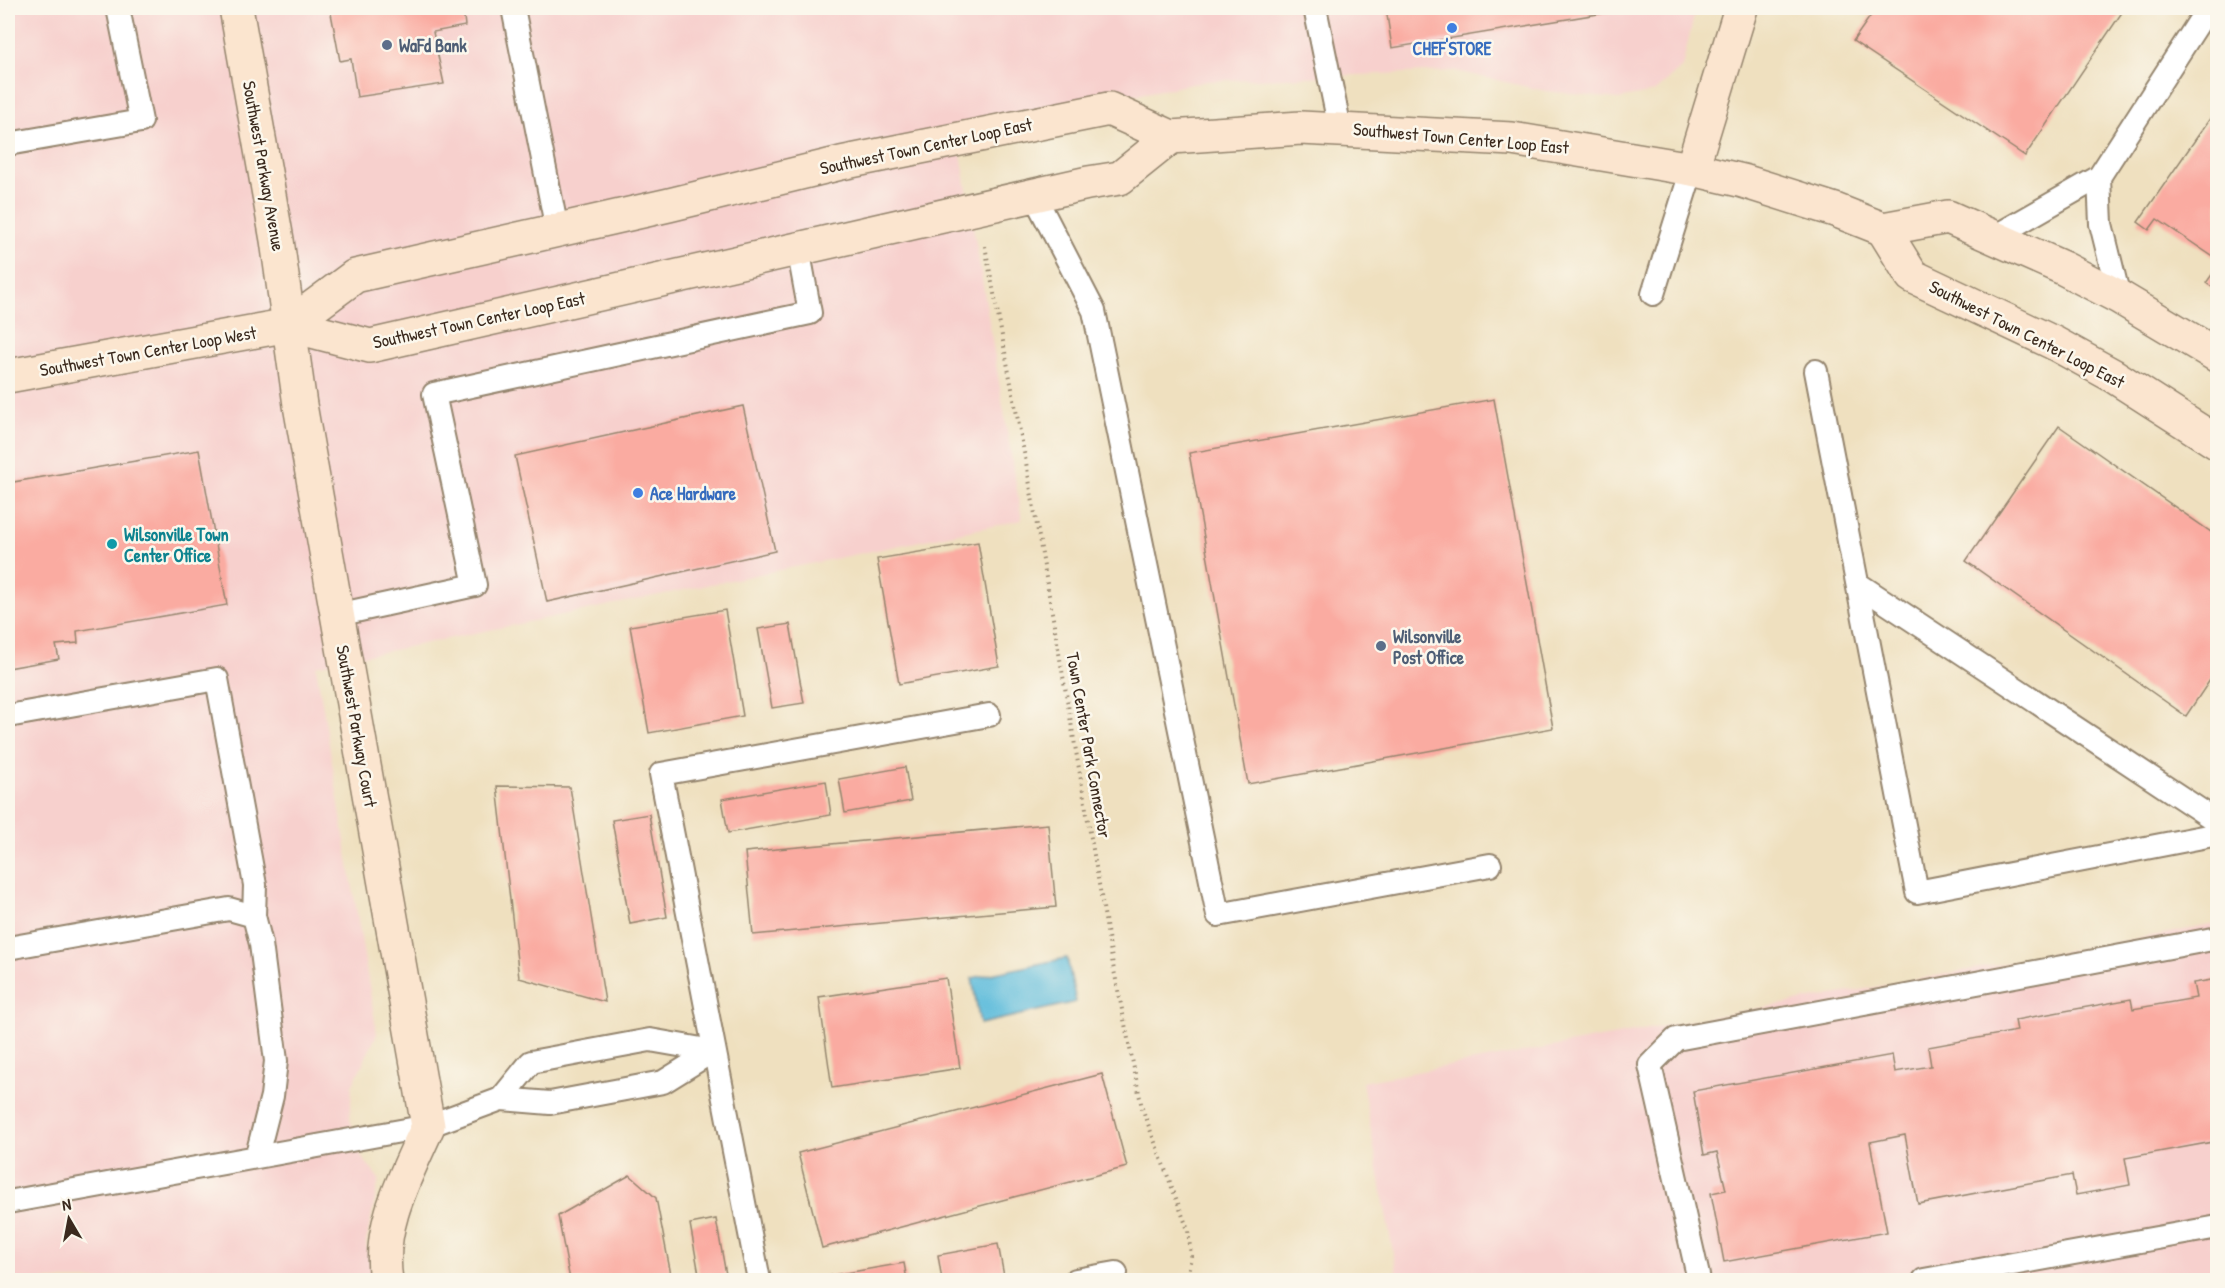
<svg xmlns="http://www.w3.org/2000/svg" width="2225" height="1288" font-family="'Patrick Hand',sans-serif">
<rect width="100%" height="100%" fill="#fbf7ec"/>
<filter id="ink" filterUnits="userSpaceOnUse"><feTurbulence type="fractalNoise" baseFrequency=".0167" numOctaves="2"/><feDisplacementMap in="SourceGraphic" scale="12" xChannelSelector="R" yChannelSelector="G"/><feConvolveMatrix kernelMatrix="1 2 1 2 8 2 1 2 1" color-interpolation-filters="sRGB"/></filter>
<filter id="wash" filterUnits="userSpaceOnUse"><feTurbulence type="fractalNoise" baseFrequency=".008" numOctaves="4" result="noise"/><feDisplacementMap in="SourceGraphic" scale="24" xChannelSelector="R" yChannelSelector="G"/><feGaussianBlur stdDeviation="1.35" result="paint"/><feColorMatrix in="noise" values="0 0 0 0 0 0 0 0 0 0 0 0 0 0 0 0 0 1.4 0 .05"/><feComposite in="paint" operator="in"/></filter>
<g filter="url(#wash)">
<rect width="100%" height="100%" fill="#efe0bf"/>
<g fill="#f7d0cd">
<path d="M 8,8 L 1696,8 L 1682,67 L 1654,92 L 1618,99 L 1546,91 L 1455,71 L 1208,81 L 957,129 L 1022,520 L 316,666 L 377,1034 L 352,1086 L 350,1119 L 361,1156 L 379,1179 L 366,1243 L 373,1280 L 8,1280 Z"/>
<path d="M 2217,924 L 2217,1280 L 1398,1280 L 1362,1082 Z"/>
</g>
<path fill="#5cbbdb" stroke="#4c727c" stroke-width="1.5" d="M 1067,958 L 1076,1002 L 980,1024 L 972,978 Z"/>
<g id="blocks">
<g fill="#faaba1">
<path d="M 330,8 L 463,8 L 465,26 L 433,32 L 444,84 L 357,97 L 351,59 L 340,61 Z"/>
<path d="M 1386,8 L 1628,8 L 1628,9 L 1392,48 Z"/>
<path d="M 1876,8 L 2125,8 L 2025,156 L 1853,41 Z"/>
<path d="M 2218,107 L 2218,260 L 2157,219 L 2149,230 L 2138,222 Z"/>
<path d="M 2218,266 L 2218,291 L 2206,283 Z"/>
<path d="M 1494,399 L 1553,728 L 1248,784 L 1189,453 Z"/>
<path d="M 743,406 L 775,551 L 547,602 L 515,456 Z"/>
<path d="M 2059,426 L 2218,537 L 2218,668 L 2186,716 L 1966,561 Z"/>
<path d="M 199,450 L 227,605 L 77,631 L 78,643 L 56,645 L 59,659 L 8,668 L 8,483 Z"/>
<path d="M 978,542 L 999,666 L 899,684 L 877,559 Z"/>
<path d="M 725,610 L 743,716 L 649,733 L 630,626 Z"/>
<path d="M 790,624 L 804,703 L 772,708 L 758,629 Z"/>
<path d="M 905,767 L 911,801 L 845,813 L 839,779 Z"/>
<path d="M 826,781 L 831,815 L 728,833 L 722,799 Z"/>
<path d="M 497,786 L 570,787 L 605,1002 L 519,978 Z"/>
<path d="M 649,814 L 667,917 L 630,924 L 612,820 Z"/>
<path d="M 1048,824 L 1056,907 L 753,935 L 745,852 Z"/>
<path d="M 946,978 L 960,1068 L 832,1088 L 819,997 Z"/>
<path d="M 2218,979 L 2218,1141 L 2125,1158 L 2130,1185 L 2076,1195 L 2072,1175 L 1918,1204 L 1905,1135 L 1870,1142 L 1887,1232 L 1724,1262 L 1711,1193 L 1726,1190 L 1717,1152 L 1704,1155 L 1693,1091 L 1892,1055 L 1895,1072 L 1931,1066 L 1928,1047 L 2017,1031 L 2015,1020 L 2131,999 L 2133,1009 L 2196,998 L 2193,983 Z"/>
<path d="M 1102,1074 L 1127,1167 L 822,1248 L 798,1153 Z"/>
<path d="M 630,1175 L 656,1198 L 672,1280 L 570,1280 L 558,1216 Z"/>
<path d="M 716,1219 L 727,1280 L 700,1280 L 690,1224 Z"/>
<path d="M 998,1244 L 1004,1276 L 977,1280 L 942,1280 L 938,1255 Z"/>
<path d="M 904,1263 L 907,1280 L 811,1280 L 811,1279 Z"/>
</g>
</g>
</g>
<g filter="url(#ink)">
<use href="#blocks" fill-opacity="0" stroke="#95856e" stroke-width="1.5"/>
<g fill="none" stroke-linecap="round" stroke-linejoin="round">
<g stroke="#95856e" stroke-width="26">
<g id="lane">
<path d="M 513,8 L 557,230"/>
<path d="M 1315,8 L 1340,129"/>
<path d="M 8,144 L 141,121 L 118,8"/>
<path d="M 2099,177 L 2101,224 L 2119,297"/>
<path d="M 1034,195 L 1094,311 L 1218,915 L 1490,865"/>
<path d="M 1994,237 L 2099,177 L 2208,8"/>
<path d="M 1653,294 L 1692,169"/>
<path d="M 1816,371 L 1917,892 L 2218,834"/>
<path d="M 1858,584 L 2218,822"/>
<path d="M 337,615 L 475,585 L 434,394 L 810,313 L 798,248"/>
<path d="M 8,716 L 217,679 L 255,885 L 254,916"/>
<path d="M 8,948 L 229,909 L 254,916 L 261,944 L 276,1061 L 272,1096 L 257,1155"/>
<path d="M 501,1099 L 531,1062 L 650,1040 L 713,1051"/>
<path d="M 8,1202 L 428,1126 L 501,1099 L 550,1103 L 663,1082 L 713,1051"/>
<path d="M 759,1280 L 661,774 L 989,715"/>
<path d="M 1076,1280 L 1116,1273"/>
<path d="M 1699,1280 L 1650,1065 L 1676,1039 L 2218,938"/>
<path d="M 1924,1280 L 2218,1227"/>
</g>
</g>
<g stroke="#95856e" stroke-width="36">
<g id="secondary">
<path d="M 236,8 L 277,240 L 300,405 L 428,1126 C 407,1174 377,1226 386,1280"/>
<path d="M 1692,169 L 1741,8"/>
<path d="M 1883,229 L 1912,276 L 2054,343 L 2112,375 L 2218,443"/>
<path d="M 289,325 L 355,276 L 669,205 L 841,163 L 1109,109 L 1171,137 L 1301,128 L 1512,139 L 1692,169 L 1743,181 L 1835,210 L 1883,229 L 1948,217 L 2063,268 L 2119,297 L 2218,356"/>
<path d="M 8,376 L 289,325 L 370,346 L 1088,183 L 1120,178 L 1171,137"/>
</g>
</g>
<path stroke="#95856e" stroke-width="4" stroke-dasharray="1.5 4.5" stroke-linecap="butt" d="M 985,246 L 1027,468 L 1113,965 L 1142,1108 L 1188,1230 L 1191,1256 L 1187,1280"/>
<use href="#lane" stroke="#fff" stroke-width="22"/>
<use href="#secondary" stroke="#fbe5cf" stroke-width="33"/>
</g>
</g>
<g fill="#3f7fe0" stroke="#fbf7ec" stroke-width="2">
<circle cx="1452" cy="28" r="6"/>
<circle cx="638" cy="493" r="6"/>
</g>
<g fill="#5c6f8a" stroke="#fbf7ec" stroke-width="2">
<circle cx="387" cy="45" r="6"/>
<circle cx="1381" cy="646" r="6"/>
</g>
<circle fill="#0f9aa8" stroke="#fbf7ec" stroke-width="2" cx="112" cy="544" r="6"/>
<g text-anchor="middle" dominant-baseline="central" stroke-width="5" stroke-linejoin="round" paint-order="stroke">
<g font-size="18" font-weight="bold" fill="#4e5e75" stroke="#fbf7ec" text-anchor="start">
<text x="399" y="45">WaFd Bank</text>
<text x="1393" y="636">Wilsonville<tspan x="1393" dy="21">Post Office</tspan></text>
</g>
<g font-size="18" font-weight="bold" fill="#366cbe" stroke="#fbf7ec">
<text x="1452" y="48">CHEF'STORE</text>
<text x="650" y="493" text-anchor="start">Ace Hardware</text>
</g>
<g font-size="18" fill="#3b2a1e" stroke="#fbf7ec">
<text transform="translate(1461 138) rotate(5)">Southwest Town Center Loop East</text>
<text transform="translate(926 146) rotate(-12)">Southwest Town Center Loop East</text>
<text transform="translate(264 166) rotate(80)">Southwest Parkway Avenue</text>
<text transform="translate(479 320) rotate(-12)">Southwest Town Center Loop East</text>
<text transform="translate(2027 334) rotate(27)">Southwest Town Center Loop East</text>
<text transform="translate(148 351) rotate(-10)">Southwest Town Center Loop West</text>
<text transform="translate(357 726) rotate(80)">Southwest Parkway Court</text>
<text transform="translate(1089 745) rotate(80)">Town Center Park Connector</text>
</g>
<g font-size="18" font-weight="bold" fill="#0d838f" stroke="#fbf7ec" text-anchor="start">
<text x="124" y="534">Wilsonville Town<tspan x="124" dy="21">Center Office</tspan></text>
</g>
</g>
<rect width="2225" height="1288" fill="none" stroke="#fbf7ec" stroke-width="30"/>
<g transform="translate(69 1219) rotate(350)" stroke="#fbf7ec" stroke-width="4.5" paint-order="stroke">
<path d="M0-4.5L10 22L0 15L-10 22Z" fill="#3b2a1e"/>
<text y="-9" font-size="16" font-weight="bold" text-anchor="middle" fill="#3b2a1e">N</text>
</g>
</svg>
